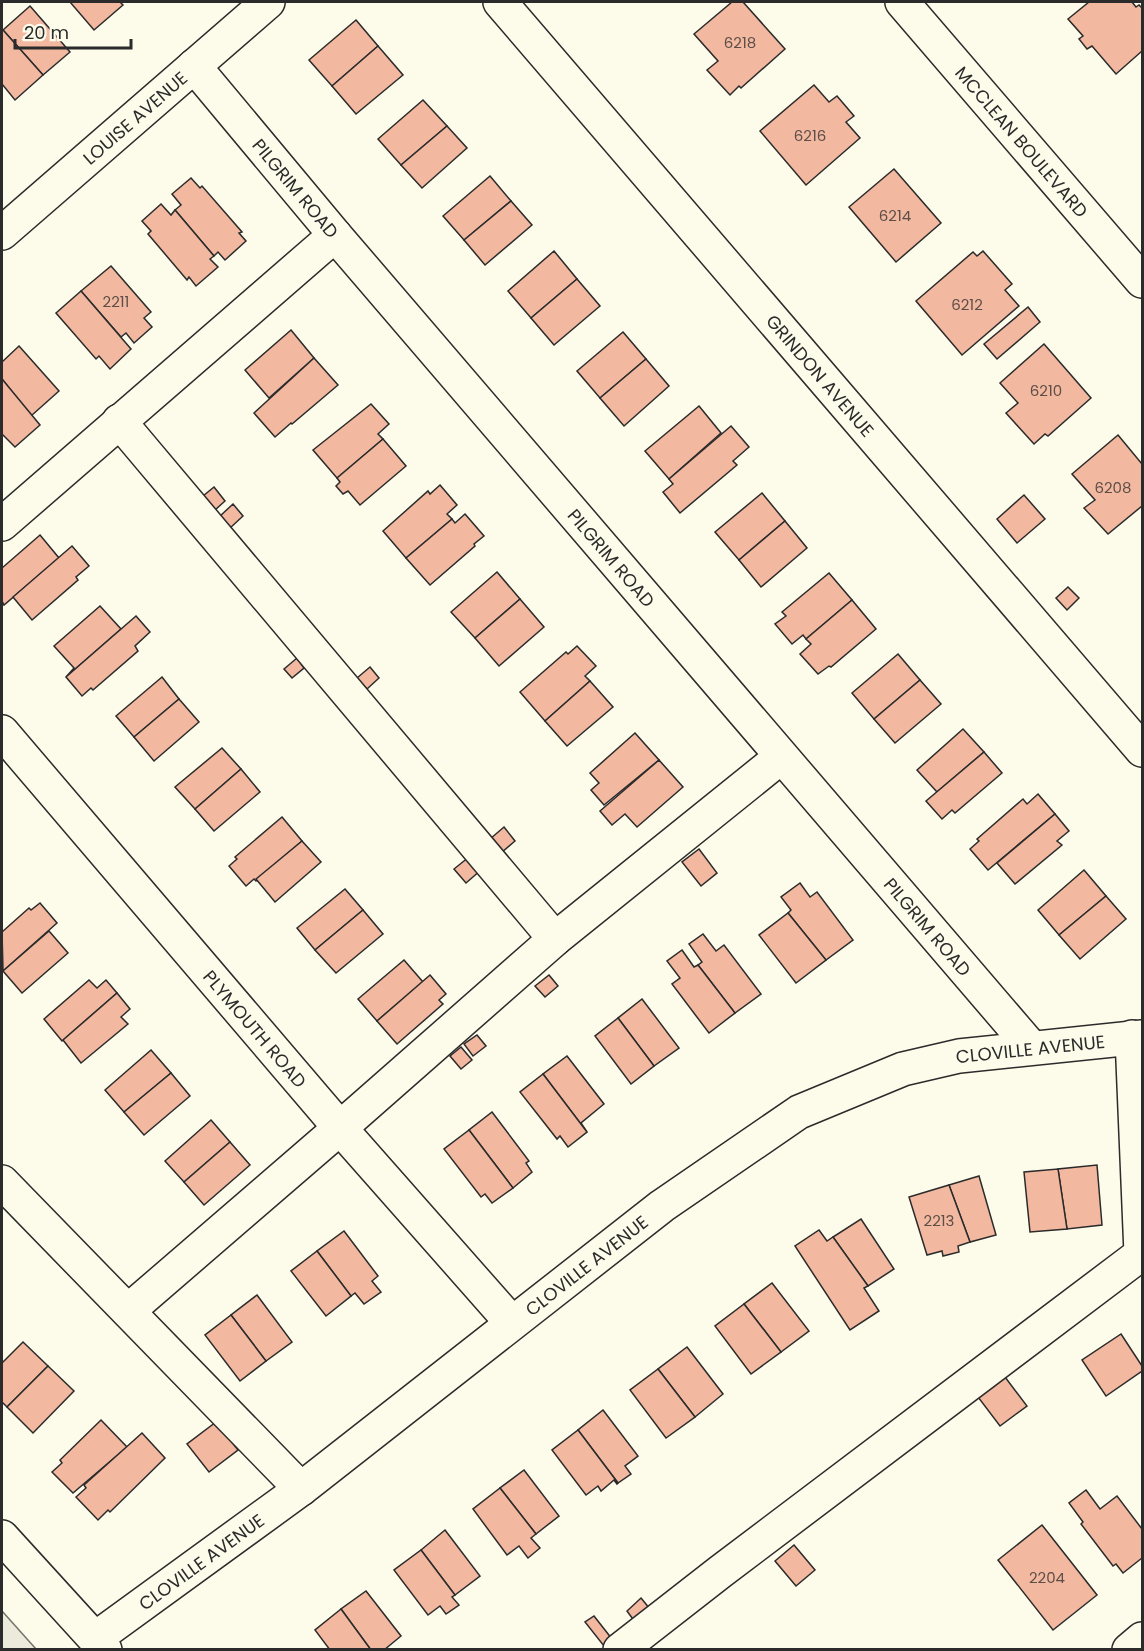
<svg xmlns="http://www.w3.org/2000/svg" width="1144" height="1651" font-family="Poppins,sans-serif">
<rect width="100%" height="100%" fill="#fdfbea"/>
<path fill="#ecebdb" stroke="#74746e" stroke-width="1.5" d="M 2,1611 L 36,1649 L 2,1649 Z"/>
<g fill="#f2b8a0" stroke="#2b2b2b" stroke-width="1.5">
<path d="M 70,2 L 120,2 L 123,5 L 94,30 Z"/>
<path d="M 732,2 L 743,2 L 785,49 L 741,88 L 739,86 L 730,95 L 707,70 L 718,61 L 694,34 Z"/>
<path d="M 1089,2 L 1132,2 L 1136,7 L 1139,5 L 1142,8 L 1142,51 L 1116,74 L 1092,46 L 1087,49 L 1079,39 L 1083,36 L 1068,19 Z"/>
<path d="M 30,6 L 70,52 L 43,75 L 3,30 Z"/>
<path d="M 356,20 L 378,46 L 332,86 L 309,60 Z"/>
<path d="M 3,30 L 43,75 L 15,100 L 2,84 L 2,31 Z"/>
<path d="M 378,46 L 403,75 L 356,114 L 332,86 Z"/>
<path d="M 814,85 L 829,102 L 837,96 L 854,116 L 846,122 L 860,138 L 806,185 L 760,131 Z"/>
<path d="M 423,100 L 447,126 L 401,165 L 378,139 Z"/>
<path d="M 447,126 L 467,148 L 422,188 L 401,165 Z"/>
<path d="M 894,169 L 941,223 L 896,262 L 849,207 Z"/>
<path d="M 490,176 L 511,201 L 464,240 L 443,216 Z"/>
<path d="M 191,178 L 200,188 L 202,186 L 242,232 L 239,233 L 246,241 L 225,260 L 218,252 L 214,256 L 175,210 L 181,205 L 172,194 Z"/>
<path d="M 511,201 L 532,225 L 485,265 L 464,240 Z"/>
<path d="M 161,204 L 171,215 L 175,210 L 214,256 L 210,259 L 218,267 L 196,286 L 189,277 L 187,280 L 148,234 L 151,231 L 142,221 Z"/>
<path d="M 554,251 L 577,279 L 531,318 L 508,291 Z"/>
<path d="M 983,251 L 1012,284 L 1005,290 L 1019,306 L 962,355 L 916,301 L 973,252 L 977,256 Z"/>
<path d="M 111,266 L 151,312 L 144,318 L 152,327 L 134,343 L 126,333 L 121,337 L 81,291 Z"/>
<path d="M 577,279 L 600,306 L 554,345 L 531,318 Z"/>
<path d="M 81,291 L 131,349 L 110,369 L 99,356 L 96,359 L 56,313 Z"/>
<path d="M 1028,307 L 1040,322 L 997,359 L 984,344 Z"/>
<path d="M 291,330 L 314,358 L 269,398 L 245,370 Z"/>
<path d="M 623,332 L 646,359 L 600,398 L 577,371 Z"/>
<path d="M 1044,344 L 1091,398 L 1048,436 L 1045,434 L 1034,444 L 1006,413 L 1018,403 L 1000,383 Z"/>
<path d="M 19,346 L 59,391 L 31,416 L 2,379 L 2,362 Z"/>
<path d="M 314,358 L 338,385 L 292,424 L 291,423 L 275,437 L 254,413 Z"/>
<path d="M 646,359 L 669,386 L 624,426 L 600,398 Z"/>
<path d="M 2,379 L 40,425 L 15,447 L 2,434 Z"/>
<path d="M 371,404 L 389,424 L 378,434 L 383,439 L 337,478 L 313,450 Z"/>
<path d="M 699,406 L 721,433 L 669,479 L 645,451 Z"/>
<path d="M 731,426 L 749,447 L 733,461 L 737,465 L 680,513 L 663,492 L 673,484 L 669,479 Z"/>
<path d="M 1118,435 L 1142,464 L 1142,506 L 1108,534 L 1084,508 L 1095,500 L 1072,474 Z"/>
<path d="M 383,439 L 406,466 L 360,505 L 348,491 L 343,494 L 336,486 L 340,482 L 337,478 Z"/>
<path d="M 440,485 L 457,505 L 447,514 L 452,519 L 406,558 L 383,531 L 428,491 L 430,494 Z"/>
<path d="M 214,487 L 225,501 L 215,510 L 203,496 Z"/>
<path d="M 762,493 L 785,521 L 739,560 L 715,532 Z"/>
<path d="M 1024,495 L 1045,519 L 1017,543 L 997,519 Z"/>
<path d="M 233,504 L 243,516 L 229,529 L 219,517 Z"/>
<path d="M 465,514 L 484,536 L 474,544 L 475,546 L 430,585 L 406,558 L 452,519 L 455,523 Z"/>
<path d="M 785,521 L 807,548 L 761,587 L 739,560 Z"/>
<path d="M 40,535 L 59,558 L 4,605 L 2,601 L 2,568 Z"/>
<path d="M 72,546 L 89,566 L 76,577 L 78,580 L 32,620 L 13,597 Z"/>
<path d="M 497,572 L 520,599 L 475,638 L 451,612 Z"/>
<path d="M 829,573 L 852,600 L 806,639 L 803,635 L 792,644 L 775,624 L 786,616 L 782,612 Z"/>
<path d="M 1068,587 L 1079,598 L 1067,610 L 1056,598 Z"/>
<path d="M 520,599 L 544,627 L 499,666 L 475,638 Z"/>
<path d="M 852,600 L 876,629 L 831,667 L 829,666 L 818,674 L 800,654 L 811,644 L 806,639 Z"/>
<path d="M 100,606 L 121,629 L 66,677 L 74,668 L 54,646 Z"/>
<path d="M 136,616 L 150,632 L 135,646 L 138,651 L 93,690 L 91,688 L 82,696 L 66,677 Z"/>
<path d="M 577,646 L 596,666 L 585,676 L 590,681 L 545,721 L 520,692 L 566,652 L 568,654 Z"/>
<path d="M 898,654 L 920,680 L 874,719 L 852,693 Z"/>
<path d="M 297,658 L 304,668 L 292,678 L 284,669 Z"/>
<path d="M 370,667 L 379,678 L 367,689 L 357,678 Z"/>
<path d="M 162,677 L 179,699 L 134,737 L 116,716 Z"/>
<path d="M 920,680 L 941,704 L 895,743 L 874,719 Z"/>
<path d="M 590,681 L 613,707 L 567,746 L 545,721 Z"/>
<path d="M 179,699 L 199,722 L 154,761 L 134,737 Z"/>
<path d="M 963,729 L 984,752 L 937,792 L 917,770 Z"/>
<path d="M 635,733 L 659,760 L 604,805 L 591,790 L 599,783 L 590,773 Z"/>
<path d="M 222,748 L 241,769 L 195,809 L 175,787 Z"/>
<path d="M 984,752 L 1002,773 L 955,813 L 952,810 L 942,819 L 926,801 Z"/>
<path d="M 659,760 L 683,787 L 637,827 L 625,814 L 612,825 L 600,811 Z"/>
<path d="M 241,769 L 260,792 L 214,831 L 195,809 Z"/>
<path d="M 1038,794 L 1055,814 L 988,870 L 970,849 L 979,841 L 977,839 L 1023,799 L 1027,804 Z"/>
<path d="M 1055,814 L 1069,831 L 1057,841 L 1062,845 L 1015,884 L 997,863 Z"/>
<path d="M 282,817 L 302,841 L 256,881 L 254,879 L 246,886 L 229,866 L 237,859 L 235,857 Z"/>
<path d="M 504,827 L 515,841 L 501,853 L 490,839 Z"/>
<path d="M 302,841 L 321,862 L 275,902 L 256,879 Z"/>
<path d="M 699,849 L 717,873 L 701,886 L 682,862 Z"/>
<path d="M 469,857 L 481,870 L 466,883 L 454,869 Z"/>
<path d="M 1084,870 L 1106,896 L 1059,935 L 1038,910 Z"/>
<path d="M 800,883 L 810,897 L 817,892 L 853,940 L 826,960 L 788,913 L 791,910 L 781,897 Z"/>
<path d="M 345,889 L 363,910 L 315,950 L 297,928 Z"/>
<path d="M 1106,896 L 1126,919 L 1080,959 L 1059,935 Z"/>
<path d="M 40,903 L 57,923 L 3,971 L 2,932 L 29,908 L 31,910 Z"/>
<path d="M 363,910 L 383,934 L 336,973 L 315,950 Z"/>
<path d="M 788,913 L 826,960 L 796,983 L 759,935 Z"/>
<path d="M 49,931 L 68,953 L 22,993 L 3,971 Z"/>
<path d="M 703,934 L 716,951 L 724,945 L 761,994 L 735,1013 L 698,965 L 702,962 L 689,944 Z"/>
<path d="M 682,950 L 694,967 L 698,965 L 735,1013 L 709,1033 L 672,984 L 680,978 L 667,961 Z"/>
<path d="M 404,960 L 423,982 L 377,1021 L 358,999 Z"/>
<path d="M 430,975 L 446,994 L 439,1000 L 443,1004 L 397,1044 L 377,1021 Z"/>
<path d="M 549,975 L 558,986 L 545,997 L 535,986 Z"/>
<path d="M 89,980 L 97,988 L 106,980 L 117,993 L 62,1041 L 44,1019 Z"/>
<path d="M 117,993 L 130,1009 L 121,1017 L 128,1024 L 81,1063 L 63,1040 Z"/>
<path d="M 642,999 L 679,1048 L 654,1066 L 618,1018 Z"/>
<path d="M 618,1018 L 654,1066 L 631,1084 L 595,1036 Z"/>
<path d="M 477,1035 L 486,1046 L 473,1056 L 464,1044 Z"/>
<path d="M 461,1047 L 472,1060 L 461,1069 L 450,1056 Z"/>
<path d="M 151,1050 L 171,1073 L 124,1112 L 105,1090 Z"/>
<path d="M 567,1056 L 604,1104 L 581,1123 L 587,1132 L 543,1074 Z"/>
<path d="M 171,1073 L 190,1096 L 144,1135 L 124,1112 Z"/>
<path d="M 543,1074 L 587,1132 L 568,1147 L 560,1136 L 557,1139 L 520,1092 Z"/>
<path d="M 492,1112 L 529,1161 L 526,1163 L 532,1172 L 513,1188 L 469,1130 Z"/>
<path d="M 211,1120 L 230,1142 L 184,1182 L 165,1161 Z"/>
<path d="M 469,1130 L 513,1188 L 492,1203 L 485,1194 L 481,1197 L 444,1149 Z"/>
<path d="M 230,1142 L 250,1165 L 204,1205 L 184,1182 Z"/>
<path d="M 1097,1165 L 1102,1225 L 1067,1229 L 1058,1169 Z"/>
<path d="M 1058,1169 L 1067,1229 L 1030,1232 L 1024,1172 Z"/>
<path d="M 979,1176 L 996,1235 L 970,1242 L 949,1185 Z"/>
<path d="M 949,1185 L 970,1242 L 958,1246 L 959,1252 L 943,1256 L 942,1251 L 927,1255 L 909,1197 Z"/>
<path d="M 861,1219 L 894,1269 L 868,1286 L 833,1237 Z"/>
<path d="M 819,1230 L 827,1241 L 833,1237 L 868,1286 L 864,1288 L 879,1311 L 850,1330 L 795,1246 Z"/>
<path d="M 344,1231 L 378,1276 L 372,1281 L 381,1292 L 364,1304 L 355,1293 L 351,1296 L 317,1251 Z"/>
<path d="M 317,1251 L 351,1296 L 326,1316 L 291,1271 Z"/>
<path d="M 772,1283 L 809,1331 L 781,1352 L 744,1304 Z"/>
<path d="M 257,1295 L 292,1342 L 266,1361 L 231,1315 Z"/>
<path d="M 744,1304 L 781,1352 L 751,1374 L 715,1326 Z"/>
<path d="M 231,1315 L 266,1361 L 240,1381 L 205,1335 Z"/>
<path d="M 1121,1334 L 1142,1366 L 1142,1371 L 1106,1396 L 1082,1360 Z"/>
<path d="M 23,1342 L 48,1366 L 7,1407 L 2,1402 L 2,1363 Z"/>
<path d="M 687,1347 L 723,1394 L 695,1417 L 658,1369 Z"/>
<path d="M 48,1366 L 74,1391 L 33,1433 L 7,1407 Z"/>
<path d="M 658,1369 L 695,1417 L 666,1438 L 630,1390 Z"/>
<path d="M 1005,1377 L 1027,1406 L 1000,1426 L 978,1397 Z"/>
<path d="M 603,1410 L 638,1456 L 625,1466 L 631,1474 L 618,1483 L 578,1430 Z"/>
<path d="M 101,1420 L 127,1447 L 73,1493 L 52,1472 L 62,1463 L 60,1460 Z"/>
<path d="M 216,1422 L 238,1450 L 209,1472 L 187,1444 Z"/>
<path d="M 578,1430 L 618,1483 L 617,1484 L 614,1480 L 601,1491 L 598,1486 L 586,1495 L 552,1450 Z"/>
<path d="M 142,1433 L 165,1458 L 110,1512 L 108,1510 L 98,1520 L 76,1497 L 86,1488 L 84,1485 Z"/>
<path d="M 524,1470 L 559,1516 L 536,1534 L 500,1488 Z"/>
<path d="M 500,1488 L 536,1534 L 531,1538 L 540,1548 L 528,1558 L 519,1546 L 507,1555 L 473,1509 Z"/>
<path d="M 1086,1490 L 1100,1509 L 1117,1496 L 1142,1529 L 1142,1558 L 1123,1573 L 1116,1564 L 1113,1566 L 1081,1524 L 1083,1522 L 1069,1503 Z"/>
<path d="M 1042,1525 L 1097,1595 L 1053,1630 L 998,1560 Z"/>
<path d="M 445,1530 L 480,1576 L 455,1595 L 421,1550 Z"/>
<path d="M 794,1545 L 815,1570 L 796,1586 L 775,1561 Z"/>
<path d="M 421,1550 L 455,1595 L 452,1597 L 459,1605 L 446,1614 L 440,1606 L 428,1615 L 394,1570 Z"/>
<path d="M 366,1591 L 401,1636 L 384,1650 L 371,1650 L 341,1609 Z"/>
<path d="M 641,1598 L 650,1609 L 635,1622 L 627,1611 Z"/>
<path d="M 341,1609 L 371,1650 L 330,1650 L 315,1630 Z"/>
<path d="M 594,1616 L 612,1639 L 604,1646 L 585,1622 Z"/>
</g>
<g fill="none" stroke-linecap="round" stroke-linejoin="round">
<g stroke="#2b2b2b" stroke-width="36">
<g id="minor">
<path id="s1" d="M 500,2 L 1142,750"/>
<path id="s2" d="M 902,2 L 1142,281"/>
<path id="s3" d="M 194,66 L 335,235 L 1031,1047"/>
<path id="s4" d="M 2,233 L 268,2"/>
<path d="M 119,421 L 555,939"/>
<path d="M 2,524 L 335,235"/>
<path id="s5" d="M 2,732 L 340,1128 L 512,1323"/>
<path d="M 2,1182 L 301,1489"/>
<path d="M 128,1311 L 340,1128 L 555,939 L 781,757"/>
<path d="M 2,1537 L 105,1650"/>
<path id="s6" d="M 96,1638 L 301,1489 L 662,1206 L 799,1112 L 903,1069 L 959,1056 L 1142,1037"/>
<path d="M 620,1650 L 720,1572 L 1141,1254 L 1132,1037"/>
<path d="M 1129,1650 L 1142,1639"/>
</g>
</g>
<use href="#minor" stroke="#fdfbea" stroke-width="33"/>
</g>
<g text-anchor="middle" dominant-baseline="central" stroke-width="4.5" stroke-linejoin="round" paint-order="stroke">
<g font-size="15" fill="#5d4e48">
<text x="740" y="42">6218</text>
<text x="810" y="135">6216</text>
<text x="895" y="215">6214</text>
<text x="116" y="301">2211</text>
<text x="967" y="304">6212</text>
<text x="1046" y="390">6210</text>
<text x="1113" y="487">6208</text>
<text x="939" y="1220">2213</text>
<text x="1047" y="1577">2204</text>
</g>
<g font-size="18" fill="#2b2b2b" stroke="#fdfbea">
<text stroke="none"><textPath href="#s4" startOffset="176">LOUISE AVENUE</textPath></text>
<text stroke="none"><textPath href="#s2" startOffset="184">MCCLEAN BOULEVARD</textPath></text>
<text stroke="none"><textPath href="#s3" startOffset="159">PILGRIM ROAD</textPath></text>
<text stroke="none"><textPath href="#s1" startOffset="492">GRINDON AVENUE</textPath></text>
<text stroke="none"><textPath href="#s3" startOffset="645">PILGRIM ROAD</textPath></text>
<text stroke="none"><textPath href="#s3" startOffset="1131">PILGRIM ROAD</textPath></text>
<text stroke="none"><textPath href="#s5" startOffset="390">PLYMOUTH ROAD</textPath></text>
<text stroke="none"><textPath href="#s6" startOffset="1120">CLOVILLE AVENUE</textPath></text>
<text stroke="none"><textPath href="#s6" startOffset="616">CLOVILLE AVENUE</textPath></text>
<text stroke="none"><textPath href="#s6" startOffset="130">CLOVILLE AVENUE</textPath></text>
</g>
</g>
<rect width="1144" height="1651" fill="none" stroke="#2b2b2b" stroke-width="6"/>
<path d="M15 39v9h116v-9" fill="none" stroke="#2b2b2b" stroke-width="3"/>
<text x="24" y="39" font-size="18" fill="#2b2b2b" stroke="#fdfbea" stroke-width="4.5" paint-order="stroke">20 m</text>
</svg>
